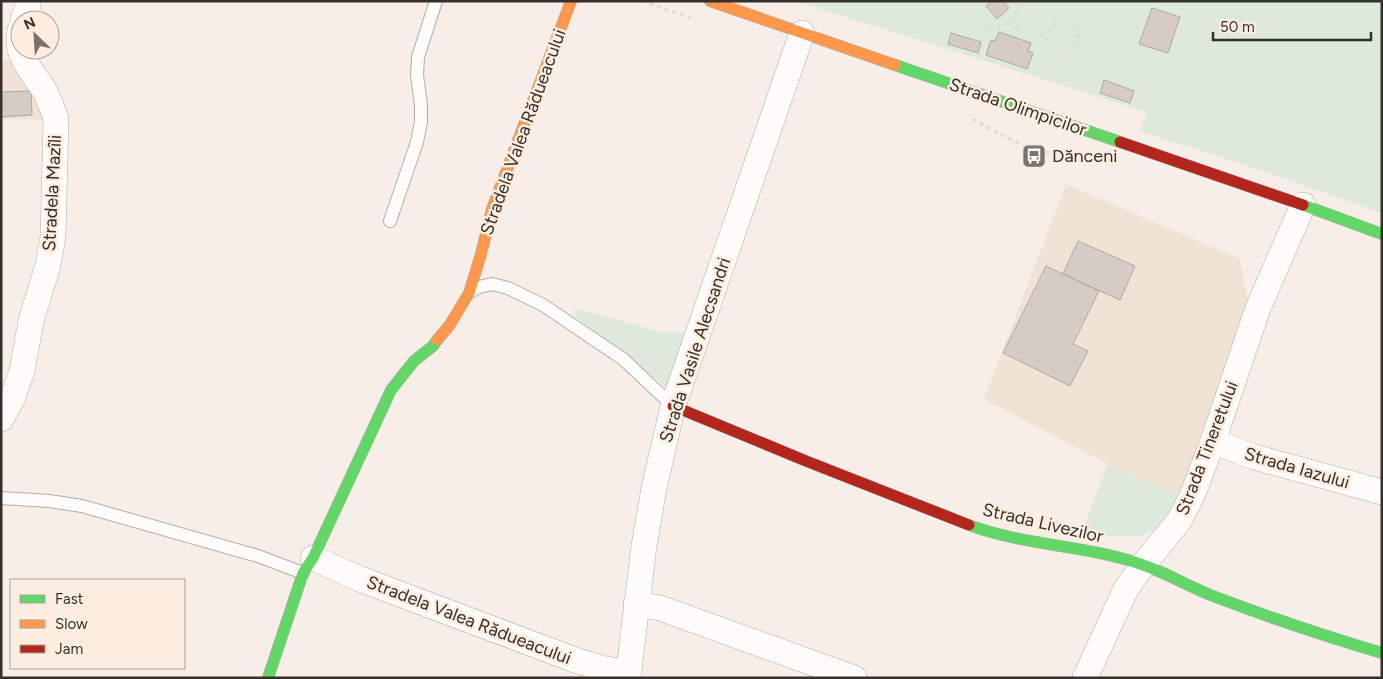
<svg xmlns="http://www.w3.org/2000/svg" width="1383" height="679" font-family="Figtree,sans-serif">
<rect width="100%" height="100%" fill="#f7eee7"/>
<g fill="#f1e2d6">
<path d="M 10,60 L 38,95 L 43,120 L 1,119 L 1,63 Z"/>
<path d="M 1066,184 L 1240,259 L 1248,302 L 1179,496 L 1108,464 L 984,399 Z"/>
</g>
<g fill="#dce9db">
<path d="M 795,1 L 1382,1 L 1382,213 L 1260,170 L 1140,131 L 1147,112 Z"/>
<path d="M 574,308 L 661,332 L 687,333 L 669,389 L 576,317 Z"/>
<path d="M 1108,464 L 1179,496 L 1158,528 L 1139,536 L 1080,536 Z"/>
</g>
<g fill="#d6ccc5" stroke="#aea7a2">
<path d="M 992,1 L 1003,1 L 1009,8 L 997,19 L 986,6 Z"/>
<path d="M 1152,8 L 1180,17 L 1168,53 L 1139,44 Z"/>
<path d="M 999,32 L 1031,43 L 1028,51 L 1033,53 L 1027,69 L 986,55 L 991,40 L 995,41 Z"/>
<path d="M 951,33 L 981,42 L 978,53 L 948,44 Z"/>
<path d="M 1104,80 L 1134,91 L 1130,103 L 1100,93 Z"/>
<path d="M 31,91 L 32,115 L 1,117 L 1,92 Z"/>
<path d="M 1078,241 L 1135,266 L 1120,300 L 1063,274 Z"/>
<path d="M 1046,266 L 1099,291 L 1073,344 L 1088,351 L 1070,386 L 1003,353 Z"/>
</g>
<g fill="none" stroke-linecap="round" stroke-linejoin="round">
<g stroke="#b3ada7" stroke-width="14">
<g id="lane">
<path d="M 390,221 L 417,142 L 421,122 L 421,105 L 417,75 L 418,57 L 436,1"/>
<path d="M 472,291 L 479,287 L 492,284 L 508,288 L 543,305 L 623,359 L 673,406"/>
<path d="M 1,498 L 49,501 L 82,506 L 258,556 L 303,573"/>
</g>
</g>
<g stroke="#b3ada7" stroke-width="26">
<g id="street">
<path d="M 23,20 L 28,6 L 28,1"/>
<path d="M 1,419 L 12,399 L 22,371 L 31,321 L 48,265 L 53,237 L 56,119 C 53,109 49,100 44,90 C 32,70 14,55 20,30"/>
<path d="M 1213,441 L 1254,457 L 1382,492"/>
<path d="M 313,558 L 360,579 L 575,660 L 601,668 L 628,673"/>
<path d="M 636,604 L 660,608 L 854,678"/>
<path d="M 628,678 L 644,546 L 654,488 L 673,406 L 802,33"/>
<path d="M 1085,678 L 1126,589 L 1143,565 L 1179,521 L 1192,496 L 1213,441 L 1258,308 L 1303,205"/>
</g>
</g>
<g stroke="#b3ada7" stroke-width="12">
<g id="fast">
<path d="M 895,65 L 1120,142"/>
<path d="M 1303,205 L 1382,234"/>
<path d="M 969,525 C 1025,546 1087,545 1143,565 C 1167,573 1189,587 1213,596 C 1268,617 1325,636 1382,653"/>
<path d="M 268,678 L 303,573 L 313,558 L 391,390 L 414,361 L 433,346 L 437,340"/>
</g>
</g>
<g stroke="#b3ada7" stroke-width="12">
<g id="slow">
<path d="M 710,1 L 895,65"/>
<path d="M 437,340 L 449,326 L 469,293 L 481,254 L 492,209 L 571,1"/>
</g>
</g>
<g stroke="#b3ada7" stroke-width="12">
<g id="jam">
<path d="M 1120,142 L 1303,205"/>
<path d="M 673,406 L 806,461 L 969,525"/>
</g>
</g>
<g stroke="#dedbd9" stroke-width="3" stroke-dasharray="4 4" stroke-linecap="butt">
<path d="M 642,1 L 692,18"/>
<circle cx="1062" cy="38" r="16"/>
<path d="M 1008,23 L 1046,37"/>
<path d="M 974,24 L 992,28 L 1008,23 L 1022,5 L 1021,1"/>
<path d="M 973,119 C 995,132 1024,148 1050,153 C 1060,155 1071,155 1081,156"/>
</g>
<use href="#lane" stroke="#fefcfb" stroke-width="12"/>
<use href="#street" stroke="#fefcfb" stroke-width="25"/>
<use href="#fast" stroke="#63d668" stroke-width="11"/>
<use href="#slow" stroke="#ff974d" stroke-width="11"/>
<use href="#jam" stroke="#b3261e" stroke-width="11"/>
</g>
<defs>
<g id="bus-square" transform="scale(1.25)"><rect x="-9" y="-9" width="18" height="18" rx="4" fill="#79726d" stroke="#fdede1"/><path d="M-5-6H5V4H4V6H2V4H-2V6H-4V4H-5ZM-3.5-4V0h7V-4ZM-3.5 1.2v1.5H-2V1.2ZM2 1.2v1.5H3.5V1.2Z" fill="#fff"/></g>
</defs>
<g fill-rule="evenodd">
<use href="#bus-square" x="1034" y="156"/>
</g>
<g text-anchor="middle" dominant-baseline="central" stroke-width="5" stroke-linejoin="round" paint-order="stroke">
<g font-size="18" fill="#35302b" stroke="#fdede1">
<text transform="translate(1018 107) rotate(19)">Strada Olimpicilor</text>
<text transform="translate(523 132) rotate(-70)">Stradela Valea Rădueacului</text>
<text transform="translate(52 193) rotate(-87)">Stradela Mazîli</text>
<text transform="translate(695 350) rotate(-72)">Strada Vasile Alecsandri</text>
<text transform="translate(1207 448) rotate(-69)">Strada Tineretului</text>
<text transform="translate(1297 468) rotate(16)">Strada Iazului</text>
<text transform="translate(1043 523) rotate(13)">Strada Livezilor</text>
<text transform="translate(469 620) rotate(21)">Stradela Valea Rădueacului</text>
</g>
<g font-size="18" fill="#35302b" stroke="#fdede1" text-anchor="start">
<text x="1052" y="156">Dănceni</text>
</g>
</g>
<rect width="1383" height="679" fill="none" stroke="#35302b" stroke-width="5"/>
<rect x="10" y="579" width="175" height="90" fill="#fdede1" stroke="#ada198"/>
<rect x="20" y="595" width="25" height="8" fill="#63d668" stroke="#ada198"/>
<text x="55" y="604" font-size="15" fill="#35302b">Fast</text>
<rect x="20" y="620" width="25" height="8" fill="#ff974d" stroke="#ada198"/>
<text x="55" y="629" font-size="15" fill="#35302b">Slow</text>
<rect x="20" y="645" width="25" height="8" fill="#b3261e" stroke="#ada198"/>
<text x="55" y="654" font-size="15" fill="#35302b">Jam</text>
<g transform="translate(35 35) rotate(335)"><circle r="24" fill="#fdede1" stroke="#ada198"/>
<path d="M0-4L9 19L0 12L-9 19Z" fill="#79726d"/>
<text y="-8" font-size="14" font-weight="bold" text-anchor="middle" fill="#35302b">N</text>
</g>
<path d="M1213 32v8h158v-8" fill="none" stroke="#35302b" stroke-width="2.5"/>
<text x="1220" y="32" font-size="15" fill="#35302b" stroke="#fdede1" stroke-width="4" paint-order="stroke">50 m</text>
</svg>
